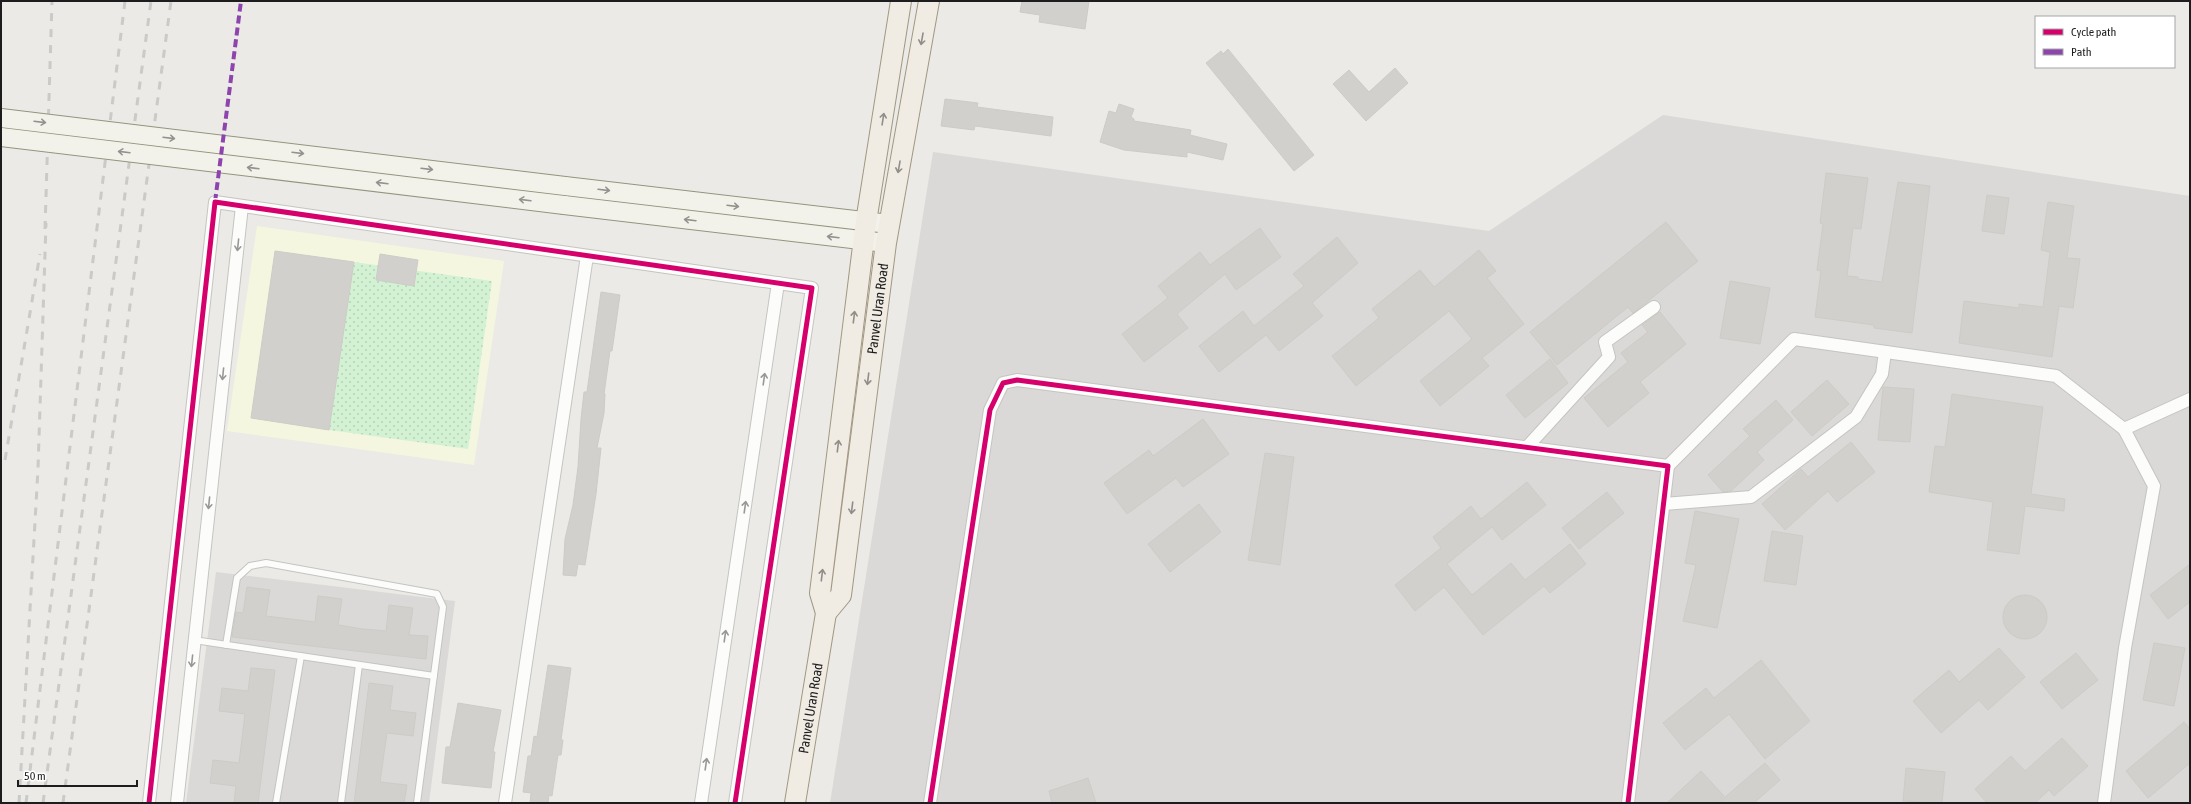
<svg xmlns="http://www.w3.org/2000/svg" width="2191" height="804" font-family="'Asap Condensed',sans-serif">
<defs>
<pattern id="park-dots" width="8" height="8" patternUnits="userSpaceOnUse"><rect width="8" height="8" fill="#d3f2d4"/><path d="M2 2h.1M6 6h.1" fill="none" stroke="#b5cfb6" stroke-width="1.8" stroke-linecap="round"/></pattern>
</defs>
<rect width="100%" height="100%" fill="#ebeae6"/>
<g fill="#dad9d7">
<path d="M 1663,115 L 2190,196 L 2190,803 L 830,803 L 933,152 L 1489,231 Z"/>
<path d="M 216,572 L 455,601 L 429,803 L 186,803 Z"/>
</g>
<path fill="#f5f6e0" d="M 257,226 L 504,261 L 474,465 L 227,431 Z"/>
<path fill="url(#park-dots)" d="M 354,262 L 492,281 L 468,449 L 329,430 Z"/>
<g fill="#d2d0cd" stroke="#cecbc7">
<path d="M 1022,1 L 1089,1 L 1085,29 L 1039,22 L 1040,15 L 1020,12 Z"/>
<path d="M 1228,49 L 1314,155 L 1294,171 L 1206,63 L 1221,51 L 1223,54 Z"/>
<path d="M 1395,68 L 1408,83 L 1366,121 L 1333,84 L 1349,70 L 1369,92 Z"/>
<path d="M 945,99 L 978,103 L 977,107 L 1053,117 L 1051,136 L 975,126 L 974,130 L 941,126 Z"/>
<path d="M 1119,104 L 1134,109 L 1131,117 L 1134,119 L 1134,121 L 1191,130 L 1190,135 L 1227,144 L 1223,160 L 1187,152 L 1187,157 L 1124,150 L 1100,142 L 1109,111 L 1116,113 Z"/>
<path d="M 1826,173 L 1868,178 L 1861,229 L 1853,228 L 1847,276 L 1858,277 L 1858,279 L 1882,282 L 1898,182 L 1930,186 L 1912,333 L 1874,328 L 1874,325 L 1815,317 L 1821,271 L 1817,270 L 1823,224 L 1820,223 Z"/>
<path d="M 1987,195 L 2009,198 L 2004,234 L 1982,231 Z"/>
<path d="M 2048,202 L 2074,206 L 2067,258 L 2080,259 L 2073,308 L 2059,306 L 2052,357 L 1959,343 L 1964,301 L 2019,308 L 2019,304 L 2043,307 L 2050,252 L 2041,250 Z"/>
<path d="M 1666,222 L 1698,261 L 1633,313 L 1628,307 L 1557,365 L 1530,332 Z"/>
<path d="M 1260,228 L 1281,257 L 1236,290 L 1225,274 L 1177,314 L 1188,328 L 1144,362 L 1122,334 L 1168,298 L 1158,286 L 1200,252 L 1210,265 Z"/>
<path d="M 1337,237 L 1358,263 L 1312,303 L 1323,316 L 1279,351 L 1266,335 L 1219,372 L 1199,346 L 1243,311 L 1254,326 L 1304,286 L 1293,274 Z"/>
<path d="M 1479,250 L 1496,271 L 1487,278 L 1524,324 L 1482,358 L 1489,366 L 1440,406 L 1420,381 L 1472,339 L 1449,311 L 1356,386 L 1332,356 L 1379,318 L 1372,309 L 1420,270 L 1434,287 Z"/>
<path d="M 275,251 L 354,262 L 329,430 L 251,418 Z"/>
<path d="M 380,254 L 418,260 L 414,286 L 376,280 Z"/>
<path d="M 1730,281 L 1770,288 L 1760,344 L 1720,338 Z"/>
<path d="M 601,292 L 620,295 L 612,351 L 610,351 L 604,394 L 605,394 L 604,413 L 597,448 L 601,448 L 596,494 L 585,565 L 578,564 L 576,576 L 563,575 L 565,539 L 573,505 L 578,467 L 581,419 L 584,392 L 587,392 Z"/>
<path d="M 1660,312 L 1686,344 L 1640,382 L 1649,393 L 1608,427 L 1584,398 L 1628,362 L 1621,353 L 1648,332 L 1642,325 Z"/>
<path d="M 1550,359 L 1568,383 L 1525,418 L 1506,395 Z"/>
<path d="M 1827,380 L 1849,404 L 1812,436 L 1791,412 Z"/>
<path d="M 1883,387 L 1914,389 L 1910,442 L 1878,440 Z"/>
<path d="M 1952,394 L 2043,407 L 2031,494 L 2065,499 L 2064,511 L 2025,506 L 2019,554 L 1987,550 L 1993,502 L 1929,492 L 1935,446 L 1945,447 Z"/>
<path d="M 1776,400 L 1793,420 L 1757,452 L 1764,460 L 1731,491 L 1723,492 L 1708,475 L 1750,436 L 1743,429 Z"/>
<path d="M 1203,419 L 1229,454 L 1183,487 L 1176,478 L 1127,514 L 1104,483 L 1149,450 L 1153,456 Z"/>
<path d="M 1851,442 L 1875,472 L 1837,502 L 1828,491 L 1785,530 L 1762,504 L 1801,469 L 1808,477 Z"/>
<path d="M 1265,453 L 1294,457 L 1280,565 L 1248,560 Z"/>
<path d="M 1527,482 L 1546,505 L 1502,540 L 1492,527 L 1447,564 L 1472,595 L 1511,563 L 1525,580 L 1570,544 L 1586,564 L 1550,593 L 1544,586 L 1483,635 L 1444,587 L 1415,611 L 1395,585 L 1441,548 L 1433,537 L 1471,506 L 1481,519 Z"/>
<path d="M 1607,492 L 1624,513 L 1579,549 L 1562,528 Z"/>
<path d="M 1199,504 L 1221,532 L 1170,572 L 1148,544 Z"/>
<path d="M 1695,511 L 1739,519 L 1717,628 L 1683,621 L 1696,565 L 1685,563 Z"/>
<path d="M 1772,531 L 1803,536 L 1796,585 L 1764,581 Z"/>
<path d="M 2190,564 L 2190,602 L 2168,619 L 2150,595 Z"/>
<path d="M 247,587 L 270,590 L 266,616 L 315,622 L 318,596 L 342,599 L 338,625 L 363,629 L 386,631 L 389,605 L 413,608 L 409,635 L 428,636 L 426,659 L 232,637 L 236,612 L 243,613 Z"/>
<circle cx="2025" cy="617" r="22"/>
<path d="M 2154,643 L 2185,648 L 2174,706 L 2143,700 Z"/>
<path d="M 1999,648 L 2025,677 L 1988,710 L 1979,700 L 1941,733 L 1913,701 L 1949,670 L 1959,682 Z"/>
<path d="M 2076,653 L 2098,680 L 2062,709 L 2040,682 Z"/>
<path d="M 1761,660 L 1810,721 L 1765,759 L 1729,714 L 1685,750 L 1663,723 L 1706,688 L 1714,698 Z"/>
<path d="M 548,665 L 571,668 L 561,740 L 563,740 L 561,755 L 558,755 L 552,796 L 549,795 L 548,803 L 530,803 L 531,793 L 523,792 L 528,756 L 531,756 L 534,736 L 537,737 Z"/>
<path d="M 251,668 L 275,670 L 258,803 L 234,803 L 236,786 L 210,783 L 213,760 L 239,763 L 245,714 L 219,711 L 222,688 L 248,691 Z"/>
<path d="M 369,683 L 393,686 L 390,710 L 416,713 L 413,736 L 387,733 L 380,782 L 407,785 L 404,803 L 354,803 Z"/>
<path d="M 458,703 L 501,710 L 493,752 L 495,752 L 491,788 L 442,783 L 446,747 L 450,747 Z"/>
<path d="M 2184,722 L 2190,729 L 2190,763 L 2148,798 L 2126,771 Z"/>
<path d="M 2062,738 L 2088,766 L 2054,796 L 2049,790 L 2035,803 L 1987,803 L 1975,789 L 2011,756 L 2025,771 Z"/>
<path d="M 1765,763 L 1780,780 L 1754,803 L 1718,803 Z"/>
<path d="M 1906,768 L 1945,772 L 1942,803 L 1903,801 Z"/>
<path d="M 1701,771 L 1724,796 L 1716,803 L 1667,803 Z"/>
<path d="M 1088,778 L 1096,803 L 1052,803 L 1049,791 Z"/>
</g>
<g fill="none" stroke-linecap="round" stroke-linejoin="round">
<g stroke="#c4c4c2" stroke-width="8">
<g id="service">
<path d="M 194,640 L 434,676"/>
<path d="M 226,645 L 237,578 L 250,566 L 266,563 L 437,594 L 443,607 L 417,803"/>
<path d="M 276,803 L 301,656"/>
<path d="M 341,803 L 359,665"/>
</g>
</g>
<g stroke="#c4c4c2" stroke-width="14">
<g id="minor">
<path d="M 2124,429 L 2190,399"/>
<path d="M 1527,447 L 1609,357 L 1605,342 L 1654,307"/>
<path d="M 1668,466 L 1794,339 L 2056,376 L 2124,429 L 2154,486 L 2125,648 L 2104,803"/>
<path d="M 1664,504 L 1751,497 L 1856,417 L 1882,374 L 1885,352"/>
<path d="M 149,803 L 215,202 L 812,288 L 735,803"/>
<path d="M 177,803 L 242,206"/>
<path d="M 505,803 L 587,256"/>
<path d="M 701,803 L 778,283"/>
<path d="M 930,803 L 990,410 L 1003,383 L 1017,380 L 1668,466 L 1628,803"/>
</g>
</g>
<g stroke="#92957e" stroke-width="20">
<g id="secondary">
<path d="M 565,186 L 889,224"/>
<path d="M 564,205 L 886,243"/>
</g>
</g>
<g stroke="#a19882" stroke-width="22">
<g id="primary">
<path id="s1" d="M 826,613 L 841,595 L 886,243 L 929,1"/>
<path id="s2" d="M 795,803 L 826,613 L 820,593 L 866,222 L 901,1"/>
</g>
</g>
<use href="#service" stroke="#fcfcfb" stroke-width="6"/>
<use href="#minor" stroke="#fcfcfb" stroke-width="12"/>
<use href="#secondary" stroke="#f3f2ea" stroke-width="18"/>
<use href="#primary" stroke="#f0ebe3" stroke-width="20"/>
<g stroke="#cacac9" stroke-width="3" stroke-dasharray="8 8" stroke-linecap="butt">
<path d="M 45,229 L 52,1"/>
<path d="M 5,460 L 40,254"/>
<path d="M 19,803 L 38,469 L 46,223"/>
<path d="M 26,803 L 125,1"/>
<path d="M 43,803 L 151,1"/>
<path d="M 63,803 L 171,1"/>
</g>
<g stroke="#92957e" stroke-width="20" stroke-linecap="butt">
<g id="secondary-bridge">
<path d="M 1,118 L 565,186"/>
<path d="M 1,137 L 564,205"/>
</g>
</g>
<use href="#secondary-bridge" stroke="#f3f2ea" stroke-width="18"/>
<path stroke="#8e44ad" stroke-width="4" stroke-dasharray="8 4" stroke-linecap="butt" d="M 215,202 L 241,1"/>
<g stroke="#fff" stroke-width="8">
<g id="cycleway">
<path d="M 149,803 L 215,202 L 812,288 L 735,803"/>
<path d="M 930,803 L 990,410 L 1003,383 L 1017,380 L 1668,466 L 1628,803"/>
</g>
</g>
<use href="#cycleway" stroke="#d6006c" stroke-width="5"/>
</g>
<defs><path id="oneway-shaft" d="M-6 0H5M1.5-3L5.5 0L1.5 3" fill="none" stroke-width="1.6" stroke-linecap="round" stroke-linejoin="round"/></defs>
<g stroke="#918e8a">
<use href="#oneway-shaft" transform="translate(922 39) rotate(100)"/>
<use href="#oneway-shaft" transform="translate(883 119) rotate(-81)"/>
<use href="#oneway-shaft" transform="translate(899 167) rotate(100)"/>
<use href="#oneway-shaft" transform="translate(854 317) rotate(-83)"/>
<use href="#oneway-shaft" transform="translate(868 379) rotate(97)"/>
<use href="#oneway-shaft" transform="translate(838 446) rotate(-83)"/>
<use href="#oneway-shaft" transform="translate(852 508) rotate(97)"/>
<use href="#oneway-shaft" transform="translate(822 575) rotate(-83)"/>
</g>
<g stroke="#93928e">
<use href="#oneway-shaft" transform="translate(40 122) rotate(7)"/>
<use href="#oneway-shaft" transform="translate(169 138) rotate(7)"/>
<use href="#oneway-shaft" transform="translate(124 152) rotate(-173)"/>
<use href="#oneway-shaft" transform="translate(298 153) rotate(7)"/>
<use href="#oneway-shaft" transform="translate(253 168) rotate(-173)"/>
<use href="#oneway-shaft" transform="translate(427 169) rotate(7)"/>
<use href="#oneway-shaft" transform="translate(382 183) rotate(-173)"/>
<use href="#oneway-shaft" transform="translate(604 190) rotate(7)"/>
<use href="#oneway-shaft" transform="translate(525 200) rotate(-173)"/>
<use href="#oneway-shaft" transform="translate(733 206) rotate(7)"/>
<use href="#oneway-shaft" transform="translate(690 220) rotate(-173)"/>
<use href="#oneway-shaft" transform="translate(833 237) rotate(-173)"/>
</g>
<g stroke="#989897">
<use href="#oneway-shaft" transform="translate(238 245) rotate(96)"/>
<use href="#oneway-shaft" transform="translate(223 374) rotate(96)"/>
<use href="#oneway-shaft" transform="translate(764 379) rotate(-82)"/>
<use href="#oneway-shaft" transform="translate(209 503) rotate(96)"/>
<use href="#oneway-shaft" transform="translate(745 507) rotate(-82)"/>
<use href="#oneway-shaft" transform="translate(725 636) rotate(-82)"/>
<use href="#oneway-shaft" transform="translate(192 661) rotate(96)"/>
<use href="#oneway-shaft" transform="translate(706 764) rotate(-82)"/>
</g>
<g text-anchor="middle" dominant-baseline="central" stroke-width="4" stroke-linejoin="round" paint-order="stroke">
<g font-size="14" fill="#1d1d1d" stroke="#fff">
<text stroke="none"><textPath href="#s1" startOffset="312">Panvel Uran Road</textPath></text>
<text stroke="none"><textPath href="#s2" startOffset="96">Panvel Uran Road</textPath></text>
</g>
</g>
<rect width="2191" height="804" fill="none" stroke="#1d1d1d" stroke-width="4"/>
<rect x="2035" y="16" width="140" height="52" fill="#ffffff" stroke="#a5a5a5"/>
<rect x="2043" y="29" width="20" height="6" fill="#d6006c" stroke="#a5a5a5"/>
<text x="2071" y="36" font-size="12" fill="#1d1d1d">Cycle path</text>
<rect x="2043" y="49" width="20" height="6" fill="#8e44ad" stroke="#a5a5a5"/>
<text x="2071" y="56" font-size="12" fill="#1d1d1d">Path</text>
<path d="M18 780v6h119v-6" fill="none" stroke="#1d1d1d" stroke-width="2"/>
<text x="24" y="780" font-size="12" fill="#1d1d1d" stroke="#ffffff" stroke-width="3" paint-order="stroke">50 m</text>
</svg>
